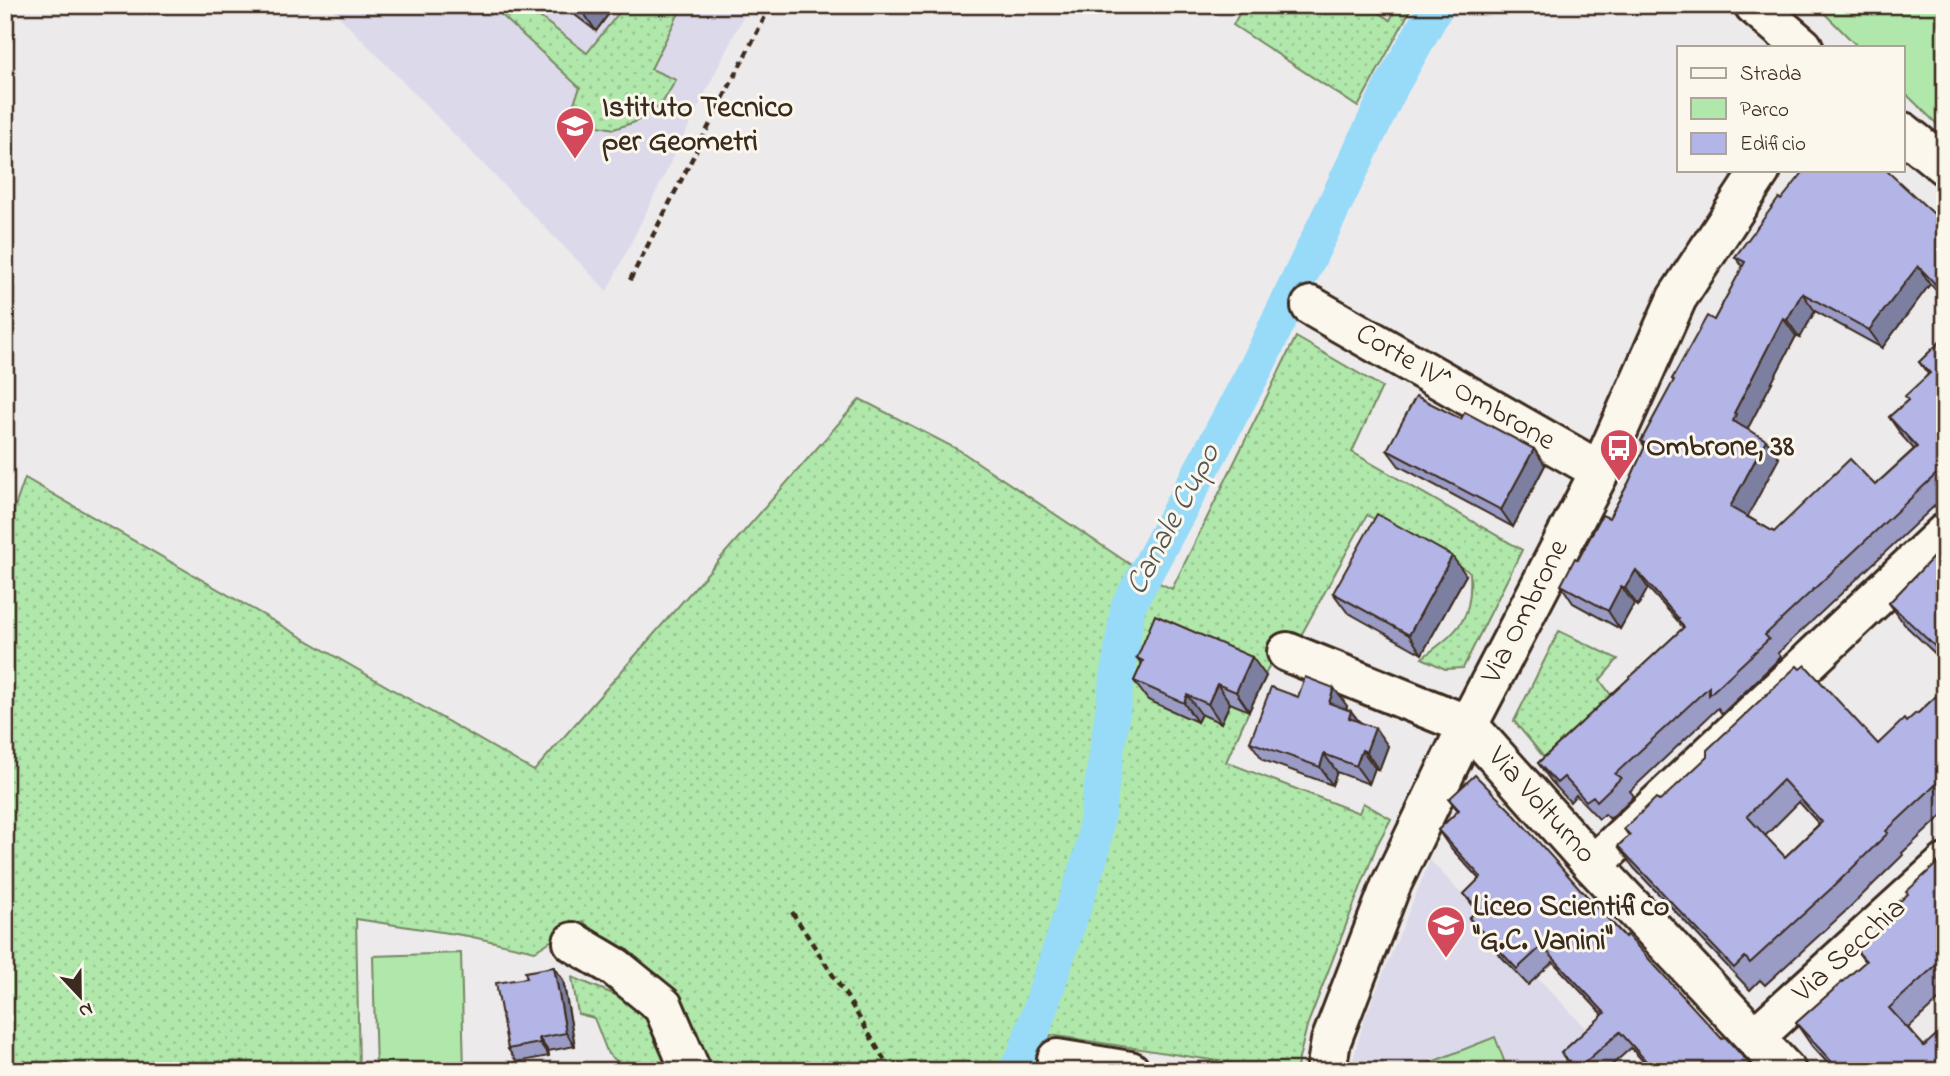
<svg xmlns="http://www.w3.org/2000/svg" width="1950" height="1076" font-family="'Indie Flower',sans-serif">
<defs>
<pattern id="grass-dots" width="8" height="8" patternUnits="userSpaceOnUse" patternTransform="scale(1.75)"><rect width="8" height="8" fill="#b0e7aa"/><path d="M2 2h.1M6 6h.1" fill="none" stroke="#98c692" stroke-width="1.8" stroke-linecap="round"/></pattern>
</defs>
<rect width="100%" height="100%" fill="#edeaeb"/>
<filter id="ink" filterUnits="userSpaceOnUse"><feTurbulence type="fractalNoise" baseFrequency=".0143" numOctaves="2"/><feDisplacementMap in="SourceGraphic" scale="14" xChannelSelector="R" yChannelSelector="G"/><feConvolveMatrix kernelMatrix="1 2 1 2 8 2 1 2 1" color-interpolation-filters="sRGB"/></filter>
<g filter="url(#ink)">
<g fill="#dcdaea">
<path d="M 328,5 L 749,5 L 607,291 Z"/>
<path d="M 1430,860 L 1490,925 L 1479,935 L 1490,947 L 1528,985 L 1537,977 L 1627,1071 L 1350,1071 L 1364,1020 Z"/>
</g>
<g fill="url(#grass-dots)" stroke="#768864" stroke-width="2">
<path d="M 498,5 L 524,5 L 587,53 L 625,5 L 683,5 L 651,69 L 676,80 L 661,105 L 635,122 L 614,129 L 584,123 L 571,110 L 580,88 L 495,9 Z"/>
<path d="M 1244,5 L 1368,5 L 1390,20 L 1398,5 L 1413,5 L 1358,107 L 1233,25 Z"/>
<path d="M 1296,337 L 1382,387 L 1352,452 L 1522,550 L 1463,668 L 1445,669 L 1422,658 C 1459,630 1473,621 1470,572 L 1367,515 L 1299,639 L 1284,633 L 1226,762 L 1359,813 L 1363,803 L 1391,819 L 1377,845 L 1307,1026 L 1296,1071 L 1281,1071 L 1051,1035 L 1038,1071 L 700,1071 L 622,961 L 583,921 L 535,951 L 468,936 L 356,919 L 359,1071 L 5,1071 L 5,535 L 25,478 L 534,771 L 860,399 L 959,450 L 1155,581 L 1172,589 Z"/>
<path d="M 1559,631 L 1618,659 L 1600,680 L 1616,702 L 1551,766 L 1514,721 Z"/>
<path d="M 572,977 L 630,1001 L 642,1008 L 679,1071 L 630,1071 L 608,1054 L 594,1018 L 578,1014 Z"/>
</g>
<g fill="#b0e7aa" stroke="#768864" stroke-width="2">
<path d="M 1816,5 L 1945,5 L 1945,132 L 1903,91 L 1903,47 L 1858,47 Z"/>
<path d="M 461,953 L 464,1071 L 376,1071 L 373,956 Z"/>
<path d="M 1495,1037 L 1508,1071 L 1409,1071 Z"/>
</g>
<g fill="none" stroke-linecap="round" stroke-linejoin="round">
<path stroke="#97dbf9" stroke-width="35" d="M 1015,1071 L 1025,1054 L 1092,852 L 1128,606 L 1257,366 L 1391,87 L 1437,5"/>
<g stroke="#3b2a1e" stroke-width="44">
<g id="minor">
<path d="M 1754,5 L 1803,47"/>
<path d="M 1903,132 L 1945,166"/>
<path d="M 1311,306 L 1600,471"/>
<path d="M 1287,652 L 1468,725 L 1593,865 L 1786,1071"/>
<path d="M 1593,865 L 1945,533"/>
<path d="M 573,942 L 615,967 L 663,1006 L 691,1071"/>
<path d="M 1755,1037 L 1945,864"/>
<path d="M 1057,1059 L 1130,1071"/>
<path d="M 1326,1071 L 1331,1041 L 1391,885 L 1468,725 L 1600,471 L 1677,298 L 1761,170"/>
</g>
</g>
<g stroke="#3b2a1e" stroke-width="4.5" stroke-dasharray="7 5" stroke-linecap="butt">
<path d="M 630,280 L 771,5"/>
<path d="M 792,912 L 847,997 L 891,1071"/>
</g>
<use href="#minor" stroke="#fbf7ec" stroke-width="38"/>
</g>
<g fill="#9a9cc6" stroke="#3b2a1e" stroke-width="2" fill-rule="evenodd">
<path d="M 562,5 L 615,5 L 596,31 Z"/>
<path d="M 1781,200 L 1945,224 L 1945,299 L 1930,284 L 1882,348 L 1815,311 L 1800,338 L 1796,336 L 1747,429 L 1779,458 L 1747,516 L 1774,532 L 1875,485 L 1914,449 L 1902,436 L 1889,417 L 1908,400 L 1928,374 L 1919,362 L 1945,337 L 1945,496 L 1778,653 L 1781,657 L 1722,714 L 1718,708 L 1630,791 L 1634,796 L 1610,819 L 1605,814 L 1599,819 L 1576,795 L 1570,802 L 1551,781 L 1538,763 L 1683,628 L 1677,620 L 1648,588 L 1638,606 L 1634,604 L 1620,629 L 1573,603 L 1561,585 L 1578,560 L 1609,518 L 1629,482 L 1645,447 L 1641,441 L 1674,381 L 1672,379 L 1714,320 L 1743,267 L 1735,257 Z"/>
<path d="M 1461,419 L 1534,449 L 1545,465 L 1513,527 L 1399,466 L 1387,450 Z"/>
<path d="M 1945,545 L 1945,663 L 1905,625 L 1889,603 Z"/>
<path d="M 1466,575 L 1422,654 L 1347,612 L 1333,593 Z"/>
<path d="M 1137,658 L 1266,676 L 1249,711 L 1230,703 L 1221,723 L 1201,714 L 1197,722 L 1148,700 L 1134,681 L 1142,664 Z"/>
<path d="M 1945,688 L 1945,813 L 1902,853 L 1903,855 L 1848,909 L 1765,985 L 1760,980 L 1750,990 L 1634,868 L 1618,846 L 1629,836 L 1624,829 L 1660,801 L 1878,744 L 1917,714 ZM 1799,802 L 1819,824 L 1785,857 L 1765,836 Z"/>
<path d="M 1298,697 L 1347,706 L 1346,709 L 1351,711 L 1359,721 L 1388,746 L 1379,770 L 1375,768 L 1369,784 L 1337,772 L 1332,785 L 1263,760 L 1250,742 Z"/>
<path d="M 1449,799 L 1582,891 L 1722,1039 L 1756,1071 L 1652,1071 L 1631,1048 L 1605,1071 L 1574,1071 L 1561,1053 L 1603,1015 L 1553,962 L 1528,985 L 1480,934 L 1469,918 L 1477,911 L 1464,894 L 1479,879 L 1449,846 L 1438,830 L 1458,811 Z"/>
<path d="M 1945,856 L 1945,994 L 1908,1028 L 1945,1071 L 1835,1071 L 1812,1046 L 1796,1023 L 1865,962 L 1857,951 L 1900,908 L 1897,904 L 1908,895 Z"/>
<path d="M 554,967 L 563,980 L 575,1046 L 548,1051 L 549,1056 L 517,1062 L 508,1049 L 527,978 Z"/>
</g>
<g fill="#7d7fa1" stroke="#3b2a1e" stroke-width="2">
<path d="M 588,5 L 615,5 L 596,31 L 583,12 Z"/>
<path d="M 1918,266 L 1930,284 L 1882,348 L 1869,330 Z"/>
<path d="M 1802,293 L 1815,311 L 1800,338 L 1787,320 Z"/>
<path d="M 1783,318 L 1796,336 L 1747,430 L 1733,421 L 1734,413 Z"/>
<path d="M 1766,440 L 1779,458 L 1743,525 L 1730,507 Z"/>
<path d="M 1534,449 L 1545,465 L 1513,527 L 1501,510 Z"/>
<path d="M 1452,556 L 1466,575 L 1422,654 L 1409,635 Z"/>
<path d="M 1636,570 L 1648,588 L 1638,606 L 1625,588 Z"/>
<path d="M 1621,586 L 1634,604 L 1620,629 L 1608,611 Z"/>
<path d="M 1252,657 L 1266,676 L 1249,711 L 1236,692 Z"/>
<path d="M 1217,684 L 1230,703 L 1221,723 L 1208,704 Z"/>
<path d="M 1334,688 L 1347,706 L 1342,721 L 1329,703 Z"/>
<path d="M 1187,695 L 1201,714 L 1197,722 L 1184,703 Z"/>
<path d="M 1351,711 L 1364,729 L 1349,718 Z"/>
<path d="M 1375,728 L 1388,746 L 1379,770 L 1366,752 Z"/>
<path d="M 1362,750 L 1375,768 L 1369,784 L 1356,766 Z"/>
<path d="M 1324,754 L 1337,772 L 1332,785 L 1320,767 Z"/>
<path d="M 554,967 L 563,980 L 575,1046 L 566,1033 Z"/>
<path d="M 539,1038 L 548,1051 L 549,1056 L 540,1043 Z"/>
</g>
<g fill="#b3b5e6" stroke="#3b2a1e" stroke-width="2" fill-rule="evenodd">
<path d="M 574,5 L 588,5 L 583,12 Z"/>
<path d="M 1805,170 L 1886,170 L 1945,224 L 1945,294 L 1918,266 L 1869,330 L 1802,293 L 1787,320 L 1783,318 L 1734,413 L 1736,414 L 1733,421 L 1766,440 L 1730,507 L 1774,532 L 1850,459 L 1875,485 L 1917,447 L 1889,417 L 1908,400 L 1905,396 L 1930,373 L 1919,362 L 1945,337 L 1945,466 L 1765,635 L 1769,639 L 1709,695 L 1709,687 L 1615,774 L 1621,778 L 1597,801 L 1593,796 L 1586,801 L 1564,777 L 1557,783 L 1538,763 L 1684,627 L 1677,620 L 1679,619 L 1636,570 L 1625,588 L 1621,586 L 1608,611 L 1561,585 L 1575,558 L 1578,560 L 1602,515 L 1609,518 L 1629,482 L 1646,444 L 1641,441 L 1674,380 L 1672,379 L 1707,316 L 1714,320 L 1745,262 L 1735,257 L 1779,198 L 1781,200 Z"/>
<path d="M 1416,396 L 1461,419 L 1465,412 L 1534,449 L 1501,510 L 1387,450 Z"/>
<path d="M 1377,514 L 1452,556 L 1409,635 L 1333,593 Z"/>
<path d="M 1945,545 L 1945,656 L 1889,603 Z"/>
<path d="M 1155,615 L 1252,657 L 1236,692 L 1217,684 L 1208,704 L 1187,695 L 1184,703 L 1134,681 L 1143,661 L 1137,658 Z"/>
<path d="M 1805,665 L 1878,744 L 1904,719 L 1906,722 L 1916,713 L 1917,714 L 1945,688 L 1945,776 L 1886,831 L 1888,833 L 1833,887 L 1750,963 L 1745,957 L 1734,968 L 1618,846 L 1630,835 L 1624,829 L 1656,798 L 1660,801 L 1707,757 L 1707,750 L 1797,666 L 1800,669 ZM 1783,780 L 1822,822 L 1785,857 L 1747,816 Z"/>
<path d="M 1305,677 L 1334,688 L 1329,703 L 1351,711 L 1349,718 L 1375,728 L 1366,752 L 1362,750 L 1356,766 L 1324,754 L 1320,767 L 1250,742 L 1271,687 L 1298,697 Z"/>
<path d="M 1475,775 L 1511,811 L 1582,891 L 1625,937 L 1627,935 L 1722,1039 L 1725,1037 L 1756,1071 L 1655,1071 L 1620,1032 L 1576,1070 L 1561,1053 L 1605,1013 L 1542,946 L 1517,969 L 1469,918 L 1479,909 L 1464,894 L 1481,877 L 1438,830 L 1459,810 L 1449,799 Z"/>
<path d="M 1945,856 L 1945,957 L 1889,1008 L 1924,1046 L 1945,1027 L 1945,1071 L 1840,1071 L 1796,1023 L 1866,961 L 1857,951 L 1900,907 L 1897,904 L 1908,894 L 1906,892 Z"/>
<path d="M 554,967 L 566,1033 L 539,1038 L 540,1043 L 508,1049 L 496,983 L 527,978 L 525,972 Z"/>
<path d="M 1055,1064 L 1097,1071 L 1049,1071 Z"/>
</g>
</g>
<defs>
<g id="school-pin" transform="scale(2.0125)"><path d="M0 17L-7.5 6A9.5 9.5 0 1 1 7.5 6Z" fill="#d1495b" stroke="#fbf7ec"/><path d="M0-5L7-2L0 1L-7-2ZM-4 1L0 2.5L4 1V4Q0 6-4 4Z" fill="#fff"/></g>
<g id="bus-pin" transform="scale(2.0125)"><path d="M0 17L-7.5 6A9.5 9.5 0 1 1 7.5 6Z" fill="#d1495b" stroke="#fbf7ec"/><path d="M-5-6H5V4H4V6H2V4H-2V6H-4V4H-5ZM-3.5-4V0h7V-4ZM-3.5 1.2v1.5H-2V1.2ZM2 1.2v1.5H3.5V1.2Z" fill="#fff"/></g>
</defs>
<g fill-rule="evenodd">
<use href="#school-pin" x="575" y="126"/>
<use href="#bus-pin" x="1619" y="448"/>
<use href="#school-pin" x="1446" y="925"/>
</g>
<g text-anchor="middle" dominant-baseline="central" stroke-width="6" stroke-linejoin="round" paint-order="stroke">
<g font-size="30" font-weight="bold" fill="#3b2a1e" stroke="#fbf7ec" text-anchor="start">
<text x="602" y="109">Istituto Tecnico<tspan x="602" dy="34">per Geometri</tspan></text>
<text x="1646" y="448">Ombrone, 38</text>
<text x="1473" y="908">Liceo Scientifico<tspan x="1473" dy="34">"G.C. Vanini"</tspan></text>
</g>
<g font-size="30" fill="#3b2a1e" stroke="#fbf7ec">
<text transform="translate(1455 388) rotate(30)">Corte IV^ Ombrone</text>
<text transform="translate(1526 612) rotate(-63)">Via Ombrone</text>
<text transform="translate(1541 806) rotate(48)">Via Volturno</text>
<text transform="translate(1850 951) rotate(-42)">Via Secchia</text>
</g>
<g font-size="32" font-style="italic" fill="#525655" stroke="#fbf7ec">
<text transform="translate(1174 520) rotate(-62)">Canale Cupo</text>
</g>
</g>
<rect width="1950" height="1076" fill="none" stroke="#fbf7ec" stroke-width="28"/>
<rect x="14" y="14" width="1922" height="1048" fill="none" stroke="#3b2a1e" stroke-width="2.5" filter="url(#ink)"/>
<rect x="1677" y="46" width="228" height="126" fill="#fbf7ec" stroke="#aea59a" stroke-width="2"/>
<rect x="1691" y="68" width="35" height="10" fill="#fbf7ec" stroke="#aea59a" stroke-width="2"/>
<text x="1740" y="80" font-size="21" fill="#3b2a1e">Strada</text>
<rect x="1691" y="98" width="35" height="21" fill="#b0e7aa" stroke="#aea59a" stroke-width="2"/>
<text x="1740" y="116" font-size="21" fill="#3b2a1e">Parco</text>
<rect x="1691" y="133" width="35" height="21" fill="#b3b5e6" stroke="#aea59a" stroke-width="2"/>
<text x="1740" y="150" font-size="21" fill="#3b2a1e">Edificio</text>
<g transform="translate(80 996) rotate(158)" stroke="#fbf7ec" stroke-width="5" paint-order="stroke">
<path d="M0-5L12 26L0 18L-12 26Z" fill="#3b2a1e"/>
<text y="-10" font-size="19" font-weight="bold" text-anchor="middle" fill="#3b2a1e">N</text>
</g>
</svg>
